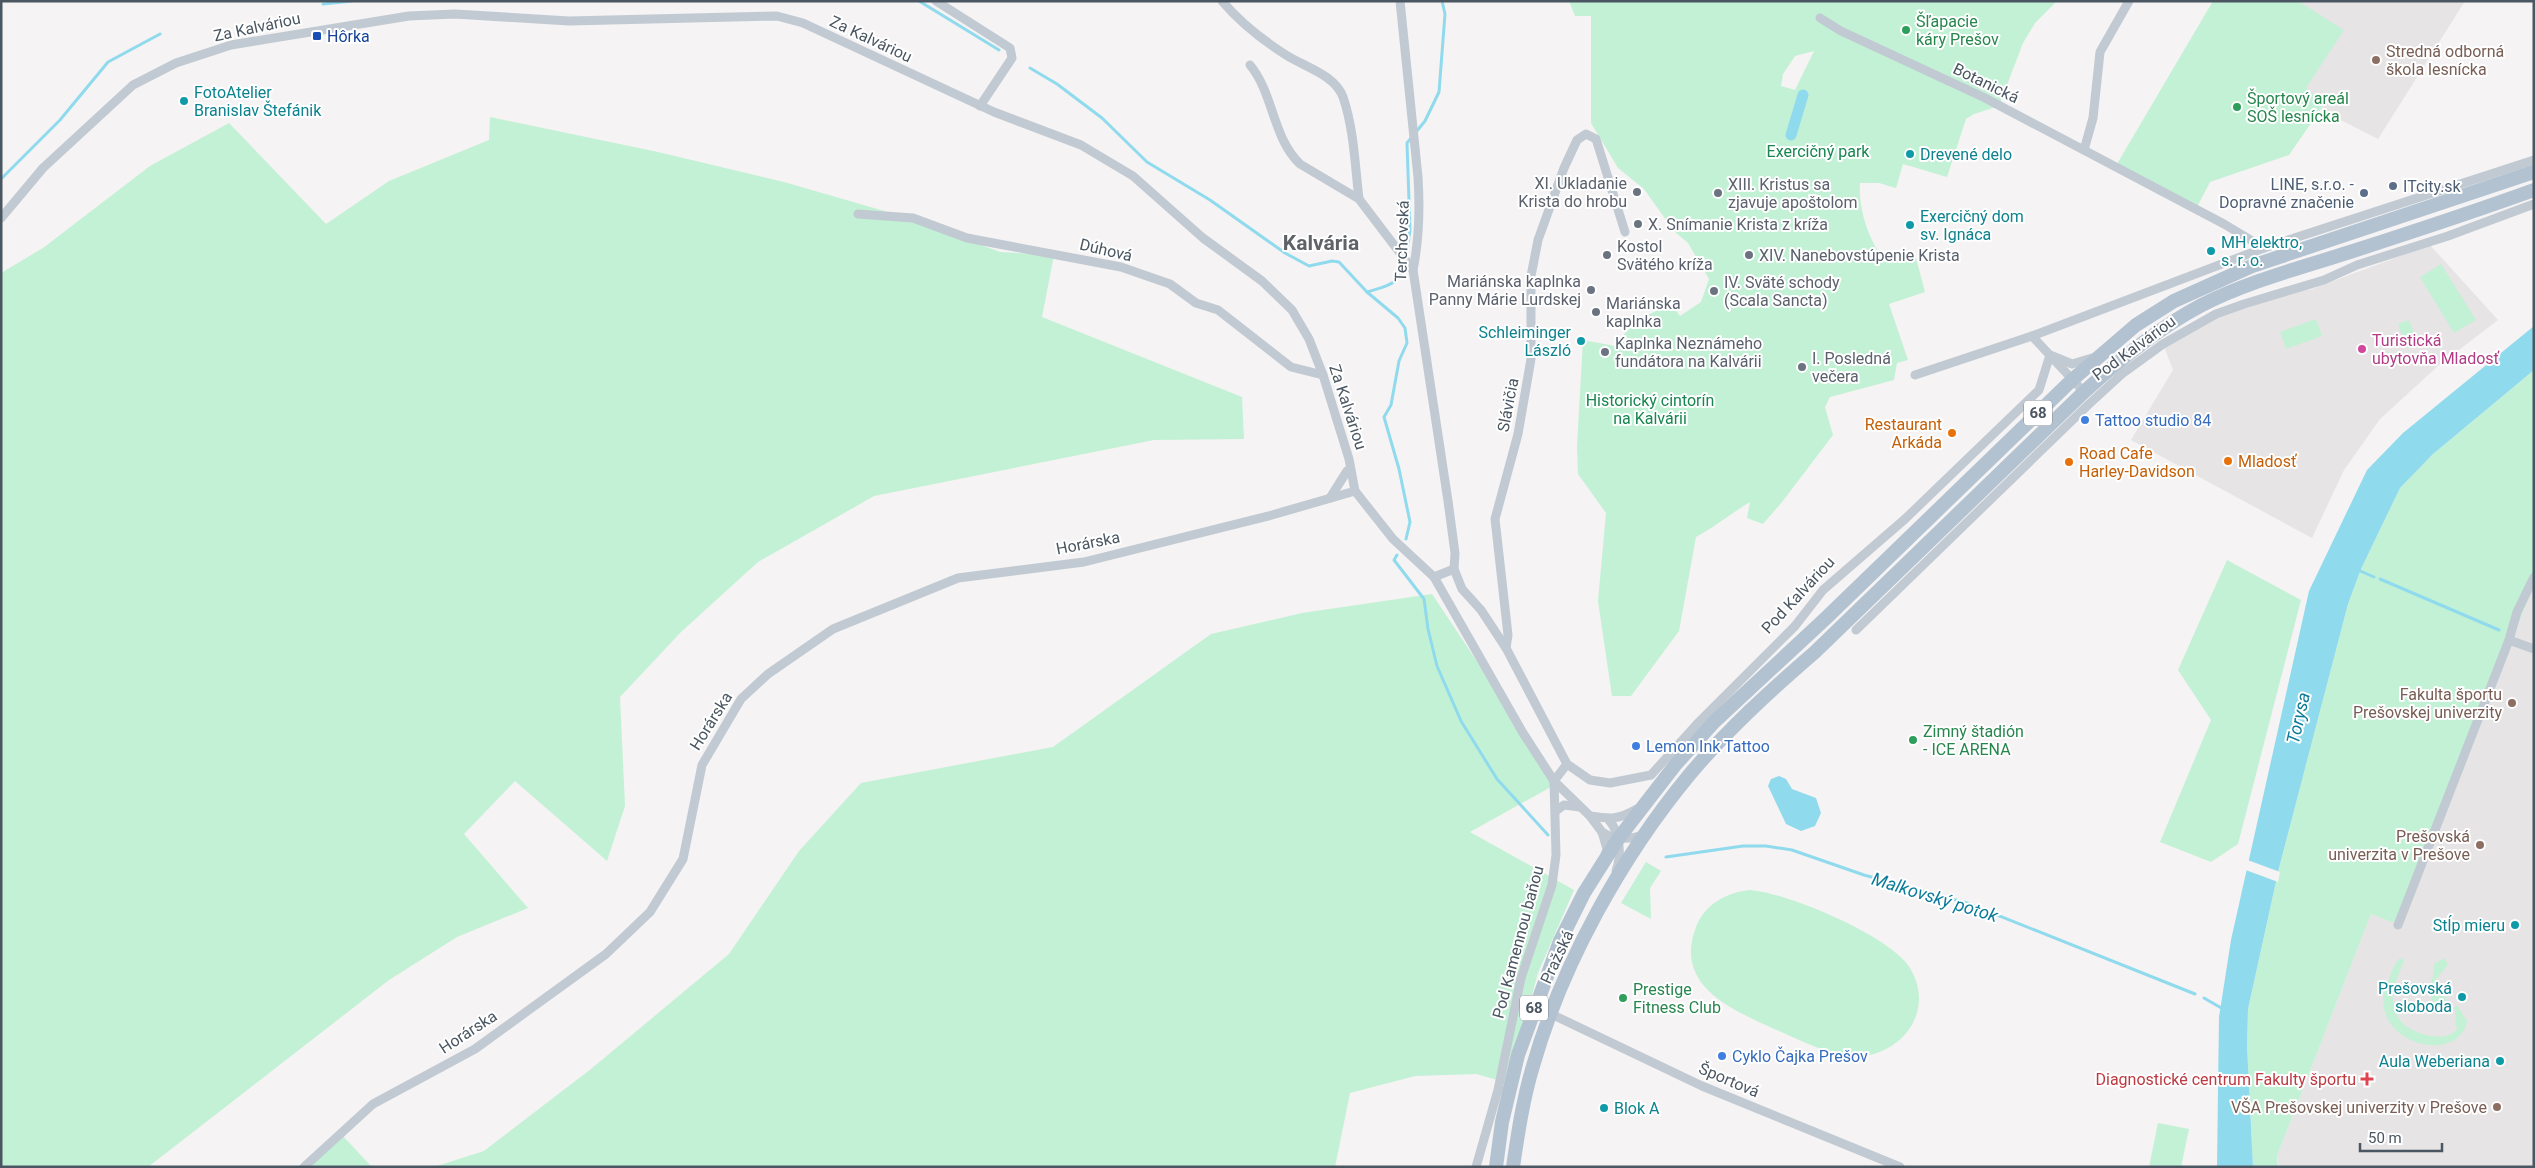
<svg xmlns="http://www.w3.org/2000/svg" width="2535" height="1168" font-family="Roboto,sans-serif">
<rect width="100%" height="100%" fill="#f5f3f3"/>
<g fill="#e6e4e5">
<path d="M 2298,1 L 2465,1 L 2378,139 L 2321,110 L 2325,103 L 2304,91 Z"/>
<path d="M 2430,245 L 2498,320 L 2438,366 L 2380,419 L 2344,470 L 2312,538 L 2131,440 L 2173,370 L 2163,344 L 2216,314 L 2305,286 L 2309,290 Z"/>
<path d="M 2534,586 L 2534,1167 L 2279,1167 L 2277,1156 L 2371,914 L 2394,923 Z"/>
</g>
<g fill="#c3f1d5" fill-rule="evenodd">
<path d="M 1569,1 L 2057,1 L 2035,23 L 2023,43 L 1999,106 L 1974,114 L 1966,119 L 1947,177 L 1903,164 L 1896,188 L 1879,183 L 1860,183 C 1858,208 1869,244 1887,262 L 1916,258 L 1925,292 L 1889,304 L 1908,360 L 1897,363 L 1894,380 L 1830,397 L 1825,407 L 1833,435 L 1782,502 L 1763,524 L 1747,518 L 1750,502 C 1730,514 1716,526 1696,537 L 1679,631 L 1631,696 L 1612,696 L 1598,601 L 1606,513 L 1578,474 L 1577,446 L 1583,340 L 1615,346 C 1629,325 1648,312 1672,305 L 1680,316 L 1701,302 L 1709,279 L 1688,243 L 1674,231 L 1644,189 L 1618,168 L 1591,123 L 1591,16 L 1575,16 ZM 1814,51 L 1795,90 L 1781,86 L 1783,74 L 1795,56 Z"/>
<path d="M 2213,1 L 2298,1 L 2344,30 L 2306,88 L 2325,103 L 2289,155 L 2210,182 L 2195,211 L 2114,169 Z"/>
<path d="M 490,117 L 658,152 L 784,182 L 912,219 L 1000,252 L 1054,255 L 1042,317 L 1242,397 L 1244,439 L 1154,440 L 874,496 L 758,562 L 681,632 L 620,697 L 625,806 L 607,861 L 515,781 L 464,834 L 528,908 L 457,937 L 389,980 L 148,1167 L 1,1167 L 1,273 L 43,248 L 150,166 L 229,123 L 326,224 L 389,181 L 489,140 Z"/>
<path d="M 2441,264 L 2476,320 L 2454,333 L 2420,277 Z"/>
<path d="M 2316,319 L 2322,336 L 2286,349 L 2280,332 Z"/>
<path d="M 2409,320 L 2418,344 L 2407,349 L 2398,324 Z"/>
<path d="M 2534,370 L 2534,586 L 2394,923 L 2371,914 L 2277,1156 L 2278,1167 L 2253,1167 L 2247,1046 L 2248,1009 L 2279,868 L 2348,604 L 2361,569 L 2400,488 L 2433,454 Z"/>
<path d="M 2227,560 L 2301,600 L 2238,844 L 2211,862 L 2160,842 L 2211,720 L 2178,670 Z"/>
<path d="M 1432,594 L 1558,783 L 1470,832 L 1574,890 L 1538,973 L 1508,1083 L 1476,1074 L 1415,1076 L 1350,1093 L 1335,1167 L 434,1167 L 484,1151 L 591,1069 L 729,954 L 799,851 L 861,783 L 1053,747 L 1211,634 L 1302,613 Z"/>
<path d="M 1646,862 L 1661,871 L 1650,888 L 1651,919 L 1621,903 Z"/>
<path d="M 1749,890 C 1786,892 1891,936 1910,968 C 1941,1020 1886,1071 1832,1053 C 1811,1046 1790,1036 1770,1027 C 1728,1008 1674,984 1696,927 C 1705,904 1726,893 1749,890 Z"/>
<path d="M 2400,958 L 2404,960 C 2400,974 2390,988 2393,1002 C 2395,1011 2398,1021 2406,1026 C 2417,1035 2447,1043 2457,1029 C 2454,1022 2457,1016 2454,1008 L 2457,1005 L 2467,1021 C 2457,1070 2359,1039 2389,979 C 2392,971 2394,964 2400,958 Z"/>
<path d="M 2444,958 L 2448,965 L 2436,979 L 2438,989 L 2447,1000 L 2441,1006 L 2432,1000 C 2428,983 2435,976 2434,964 Z"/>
<path d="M 2158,1123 L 2189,1129 L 2181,1167 L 2149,1167 Z"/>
<path d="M 341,1134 L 370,1165 L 376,1167 L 302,1167 Z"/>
</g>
<g fill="#90daee">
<path d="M 2534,326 L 2534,370 L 2433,454 L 2400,488 L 2361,569 L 2348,604 L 2279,868 L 2248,1009 L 2247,1046 L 2253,1167 L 2217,1167 L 2219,1017 L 2231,940 L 2309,591 L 2367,470 L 2403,433 Z"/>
<path d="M 1779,776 L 1786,779 L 1792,789 L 1816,798 L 1821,813 L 1815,826 L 1801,831 L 1786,824 L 1768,786 L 1771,779 Z"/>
</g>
<path fill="#f5f3f3" d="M 2245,859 L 2280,872 L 2278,882 L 2243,869 Z"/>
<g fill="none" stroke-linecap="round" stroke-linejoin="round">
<g stroke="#90daee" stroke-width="3">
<path d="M 919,1 L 999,50"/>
<path d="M 323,4 L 352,1"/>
<path d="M 1030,68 L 1057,84 L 1102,118 L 1147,162 L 1210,200 L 1285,253 L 1309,266 L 1332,261 L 1339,262 L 1367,292 L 1398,318 L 1405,328 L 1407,343 L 1399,361 L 1391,405 L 1384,417 L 1399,469 L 1410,522 L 1406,539"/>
<path d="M 1,179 L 60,120 L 108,62 L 160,34"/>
<path d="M 1406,257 L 1410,230 L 1407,143 L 1425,121 L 1439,92 L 1445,14 L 1442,1"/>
<path d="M 1367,292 C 1386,286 1400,285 1405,263"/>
<path d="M 1397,555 L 1394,560 L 1424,599 L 1428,629 L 1437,666 L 1461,721 L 1497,779 L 1548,835"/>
<path d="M 2358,570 L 2374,577"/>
<path d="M 2380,579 L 2499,630"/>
<path d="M 1666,857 L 1743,846 L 1766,846 L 1792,850 L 1864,875 L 1967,903 L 2195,994"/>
<path d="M 2204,998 L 2223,1009"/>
</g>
<path stroke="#90daee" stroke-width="11" d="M 1791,135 L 1803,95"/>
<g stroke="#c1cad2" stroke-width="9">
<path d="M 936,1 L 1010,48 L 1012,58 L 980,106"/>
<path d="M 1222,1 C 1239,21 1264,41 1286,55 C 1305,67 1335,75 1343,97 C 1354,129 1355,166 1359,199"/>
<path d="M 1400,1 L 1418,177 C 1420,208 1419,240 1413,270 L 1448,501 L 1455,553 L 1454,569 L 1462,589 L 1481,610 L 1506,648 L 1567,764 L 1590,780 L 1610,783 L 1651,775 L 1697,724 L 1795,626 L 1823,590 L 1905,519 L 2039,390 L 2050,355 L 2072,364 L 2092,358"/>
<path d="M 1820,18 L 1841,31 L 1985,98 L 2224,224 L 2264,248"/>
<path d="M 1250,65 C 1274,94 1272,137 1300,164 L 1359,199 L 1413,270"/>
<path d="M 2084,150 L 2093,118 L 2100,52 L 2129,1"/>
<path d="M 858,214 L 913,218 L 967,238 L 1121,267 L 1170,284 L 1196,303 L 1218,310 L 1291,367 L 1323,375"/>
<path d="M 1,218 L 43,168 L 133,85 L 176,63 L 231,45 L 409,16 L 455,14 L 569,21 L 777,16 L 803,23 L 994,112 L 1081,145 L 1133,176 L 1203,238 L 1262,281 L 1292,310 L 1309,339 L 1323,375 L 1349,459 L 1355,491 L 1393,539 L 1434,577 L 1523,733 L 1554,781 L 1590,816 L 1602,832 L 1607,849 L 1605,855"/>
<path d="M 2032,336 L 2084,392"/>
<path d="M 1915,375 L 2032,336 L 2264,248 L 2534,160"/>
<path d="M 1330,498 L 1347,471"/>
<path d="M 1434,577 L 1454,569"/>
<path d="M 1856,630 L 2088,405 L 2123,373 L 2163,344 L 2216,314 L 2244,304 L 2324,280 L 2357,265 L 2448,236 L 2534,204"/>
<path d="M 2509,640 L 2517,612 L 2534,577"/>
<path d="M 1506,648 L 1508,635 L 1495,519 L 1518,434 L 1531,359 L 1531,276 L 1538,240 L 1564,168 L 1577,140 L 1586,134 L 1596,139 L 1625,232"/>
<path d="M 1554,781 L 1567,764"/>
<path d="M 1556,811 L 1564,805 L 1580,807"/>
<path d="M 1590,816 C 1611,819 1618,820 1637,809"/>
<path d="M 1609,820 C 1620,833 1622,855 1616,871"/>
<path d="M 1602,832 C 1614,840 1631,840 1644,834"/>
<path d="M 2398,925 L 2509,640 L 2534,649"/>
<path d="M 1551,1014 L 1702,1086 L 1900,1167"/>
<path d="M 304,1167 L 373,1104 L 475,1049 L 606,954 L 650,912 L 683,859 L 702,765 L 741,699 L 768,674 L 833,629 L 958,578 L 1084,562 L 1272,515 L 1355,491"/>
<path d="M 1476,1167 L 1498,1090 L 1521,978 L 1552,885 L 1556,855 L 1554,781"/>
</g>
<g stroke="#b3c2d1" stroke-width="14">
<path d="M 1496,1167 L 1502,1122 L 1518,1055 L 1560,941 L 1584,893 L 1618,839 L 1676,764 L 1714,722 L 1825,619 L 2072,380 L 2136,325 L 2174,301 L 2252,266 L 2534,172"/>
<path d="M 1513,1167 C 1518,1133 1523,1099 1533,1066 C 1562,964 1622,856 1690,774 C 1728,729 1771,690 1815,652 L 2084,392 C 2119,360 2157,329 2200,306 C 2246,282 2300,268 2350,252 C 2412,232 2473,212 2534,190"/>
</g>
</g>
<g fill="#2e9e5b" stroke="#fff" stroke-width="2">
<circle cx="1906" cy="30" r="5"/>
<circle cx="2237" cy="107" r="5"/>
<circle cx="1913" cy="740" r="5"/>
<circle cx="1623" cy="998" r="5"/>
</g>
<rect fill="#1a4fb4" stroke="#fff" stroke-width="2" x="312" y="31" width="10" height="10" rx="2.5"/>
<g fill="#8d6e63" stroke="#fff" stroke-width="2">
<circle cx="2376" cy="60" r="5"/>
<circle cx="2512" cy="703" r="5"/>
<circle cx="2480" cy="845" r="5"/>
<circle cx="2497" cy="1107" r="5"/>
</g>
<g fill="#0f9aa8" stroke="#fff" stroke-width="2">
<circle cx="184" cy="101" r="5"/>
<circle cx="1910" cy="154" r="5"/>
<circle cx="1910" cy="225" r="5"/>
<circle cx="2211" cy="251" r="5"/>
<circle cx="1581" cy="341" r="5"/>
<circle cx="2515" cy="925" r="5"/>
<circle cx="2462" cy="997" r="5"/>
<circle cx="2500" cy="1061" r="5"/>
<circle cx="1604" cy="1108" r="5"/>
</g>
<g fill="#5c6f8a" stroke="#fff" stroke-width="2">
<circle cx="2393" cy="186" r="5"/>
<circle cx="2364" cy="193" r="5"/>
</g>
<g fill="#6b7280" stroke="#fff" stroke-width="2">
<circle cx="1637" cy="192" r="5"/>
<circle cx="1718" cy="193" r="5"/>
<circle cx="1638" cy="224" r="5"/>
<circle cx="1607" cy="255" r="5"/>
<circle cx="1749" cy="255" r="5"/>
<circle cx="1591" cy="290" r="5"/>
<circle cx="1714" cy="291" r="5"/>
<circle cx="1596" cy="312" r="5"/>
<circle cx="1605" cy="352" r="5"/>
<circle cx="1802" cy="367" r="5"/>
</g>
<circle fill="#d1479c" stroke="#fff" stroke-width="2" cx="2362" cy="349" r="5"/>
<g fill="#3f7fe0" stroke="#fff" stroke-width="2">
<circle cx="2085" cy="420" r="5"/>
<circle cx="1636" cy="746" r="5"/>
<circle cx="1722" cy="1056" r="5"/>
</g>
<g fill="#e8710a" stroke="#fff" stroke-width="2">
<circle cx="1952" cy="433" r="5"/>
<circle cx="2228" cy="461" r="5"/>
<circle cx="2069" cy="462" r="5"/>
</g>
<path fill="#e0444e" stroke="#fff" stroke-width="2" d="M2364.5 1071.5h5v5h5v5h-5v5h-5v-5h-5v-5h5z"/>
<g text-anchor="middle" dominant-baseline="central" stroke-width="4" stroke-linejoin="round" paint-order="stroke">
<g fill="#fff" stroke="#808990" stroke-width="1">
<rect x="2024" y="400.5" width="28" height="25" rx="4"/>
<rect x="1520" y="995.5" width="28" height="25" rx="4"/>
</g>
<g font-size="15" font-weight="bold" fill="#4a5661">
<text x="2038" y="413">68</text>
<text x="1534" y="1008">68</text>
</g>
<g font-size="16" fill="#27864d" stroke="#fff" text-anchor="start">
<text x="1916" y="21">Šľapacie<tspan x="1916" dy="18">káry Prešov</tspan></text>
<text x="2247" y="98">Športový areál<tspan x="2247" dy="18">SOŠ lesnícka</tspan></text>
<text x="1923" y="731">Zimný štadión<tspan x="1923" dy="18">- ICE ARENA</tspan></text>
<text x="1633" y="989">Prestige<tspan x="1633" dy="18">Fitness Club</tspan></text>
</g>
<g font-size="16" fill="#4a5661" stroke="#fff">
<text transform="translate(257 27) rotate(-12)">Za Kalváriou</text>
<text transform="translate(871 39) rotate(25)">Za Kalváriou</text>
<text transform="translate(1986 83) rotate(26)">Botanická</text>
<text transform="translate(1402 241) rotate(-88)">Terchovská</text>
<text transform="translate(1106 250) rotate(13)">Dúhová</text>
<text transform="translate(2134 348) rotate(-36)">Pod Kalváriou</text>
<text transform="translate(1508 405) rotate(-79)">Slávičia</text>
<text transform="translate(1348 407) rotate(72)">Za Kalváriou</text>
<text transform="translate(1088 543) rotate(-11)">Horárska</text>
<text transform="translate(1798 595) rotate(-47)">Pod Kalváriou</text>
<text transform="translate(711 721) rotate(-58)">Horárska</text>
<text transform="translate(1518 942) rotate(-75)">Pod Kamennou baňou</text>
<text transform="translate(1557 957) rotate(-65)">Pražská</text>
<text transform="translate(468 1032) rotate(-33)">Horárska</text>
<text transform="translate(1729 1080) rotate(23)">Športová</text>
</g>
<g font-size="16" fill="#164399" stroke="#fff" text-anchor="start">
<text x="327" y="36">Hôrka</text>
</g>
<g font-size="16" fill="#785e54" stroke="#fff" text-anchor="end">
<text x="2386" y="51" text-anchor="start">Stredná odborná<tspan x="2386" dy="18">škola lesnícka</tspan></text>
<text x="2502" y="694">Fakulta športu<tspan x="2502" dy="18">Prešovskej univerzity</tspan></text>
<text x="2470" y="836">Prešovská<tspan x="2470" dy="18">univerzita v Prešove</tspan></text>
<text x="2487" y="1107">VŠA Prešovskej univerzity v Prešove</text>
</g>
<g font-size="16" fill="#0d838f" stroke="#fff" text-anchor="start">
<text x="194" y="92">FotoAtelier<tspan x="194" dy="18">Branislav Štefánik</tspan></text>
<text x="1920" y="154">Drevené delo</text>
<text x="1920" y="216">Exercičný dom<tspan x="1920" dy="18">sv. Ignáca</tspan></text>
<text x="2221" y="242">MH elektro,<tspan x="2221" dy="18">s. r. o.</tspan></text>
<text x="1571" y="332" text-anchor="end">Schleiminger<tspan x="1571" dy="18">László</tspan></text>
<text x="2505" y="925" text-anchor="end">Stĺp mieru</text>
<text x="2452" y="988" text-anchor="end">Prešovská<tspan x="2452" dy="18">sloboda</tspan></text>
<text x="2490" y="1061" text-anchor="end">Aula Weberiana</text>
<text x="1614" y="1108">Blok A</text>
</g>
<g font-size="16" fill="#17864f" stroke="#fff">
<text x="1818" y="151">Exercičný park</text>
<text x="1650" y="400">Historický cintorín<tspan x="1650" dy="18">na Kalvárii</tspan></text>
</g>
<g font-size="16" fill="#5b616d" stroke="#fff" text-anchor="start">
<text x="1627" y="183" text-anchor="end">XI. Ukladanie<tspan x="1627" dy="18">Krista do hrobu</tspan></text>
<text x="1728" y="184">XIII. Kristus sa<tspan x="1728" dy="18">zjavuje apoštolom</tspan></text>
<text x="1648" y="224">X. Snímanie Krista z kríža</text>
<text x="1617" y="246">Kostol<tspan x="1617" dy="18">Svätého kríža</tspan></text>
<text x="1759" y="255">XIV. Nanebovstúpenie Krista</text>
<text x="1581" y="281" text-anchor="end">Mariánska kaplnka<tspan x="1581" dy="18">Panny Márie Lurdskej</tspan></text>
<text x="1724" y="282">IV. Sväté schody<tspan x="1724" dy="18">(Scala Sancta)</tspan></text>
<text x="1606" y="303">Mariánska<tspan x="1606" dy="18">kaplnka</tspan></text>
<text x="1615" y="343">Kaplnka Neznámeho<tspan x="1615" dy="18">fundátora na Kalvárii</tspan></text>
<text x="1812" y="358">I. Posledná<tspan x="1812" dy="18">večera</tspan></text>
</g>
<g font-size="16" fill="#4e5e75" stroke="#fff" text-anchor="end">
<text x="2354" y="184">LINE, s.r.o. -<tspan x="2354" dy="18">Dopravné značenie</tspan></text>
<text x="2403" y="186" text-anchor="start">ITcity.sk</text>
</g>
<g font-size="16" fill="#b23c85" stroke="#fff" text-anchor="start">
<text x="2372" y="340">Turistická<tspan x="2372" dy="18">ubytovňa Mladosť</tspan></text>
</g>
<g font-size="16" fill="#366cbe" stroke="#fff" text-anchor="start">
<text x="2095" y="420">Tattoo studio 84</text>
<text x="1646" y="746">Lemon Ink Tattoo</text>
<text x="1732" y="1056">Cyklo Čajka Prešov</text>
</g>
<g font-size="16" fill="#c56008" stroke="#fff" text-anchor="start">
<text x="1942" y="424" text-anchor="end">Restaurant<tspan x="1942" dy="18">Arkáda</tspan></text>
<text x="2079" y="453">Road Cafe<tspan x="2079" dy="18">Harley-Davidson</tspan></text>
<text x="2238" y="461">Mladosť</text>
</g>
<g font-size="16" fill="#be3a42" stroke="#fff" text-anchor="end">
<text x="2356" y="1079">Diagnostické centrum Fakulty športu</text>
</g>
<g font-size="18" font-style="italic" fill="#0c7c9b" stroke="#fff">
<text transform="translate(2298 718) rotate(-77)">Torysa</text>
<text transform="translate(1935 897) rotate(17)">Malkovský potok</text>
</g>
<g font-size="21" font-weight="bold" fill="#5f6368" stroke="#fff">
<text x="1321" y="243">Kalvária</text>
</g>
</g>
<rect width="2535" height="1168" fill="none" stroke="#4a5661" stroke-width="5"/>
<path d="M2360 1143v8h82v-8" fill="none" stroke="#4a5661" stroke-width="2.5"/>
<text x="2368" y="1143" font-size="15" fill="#4a5661" stroke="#ffffff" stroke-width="4" paint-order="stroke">50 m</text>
</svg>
